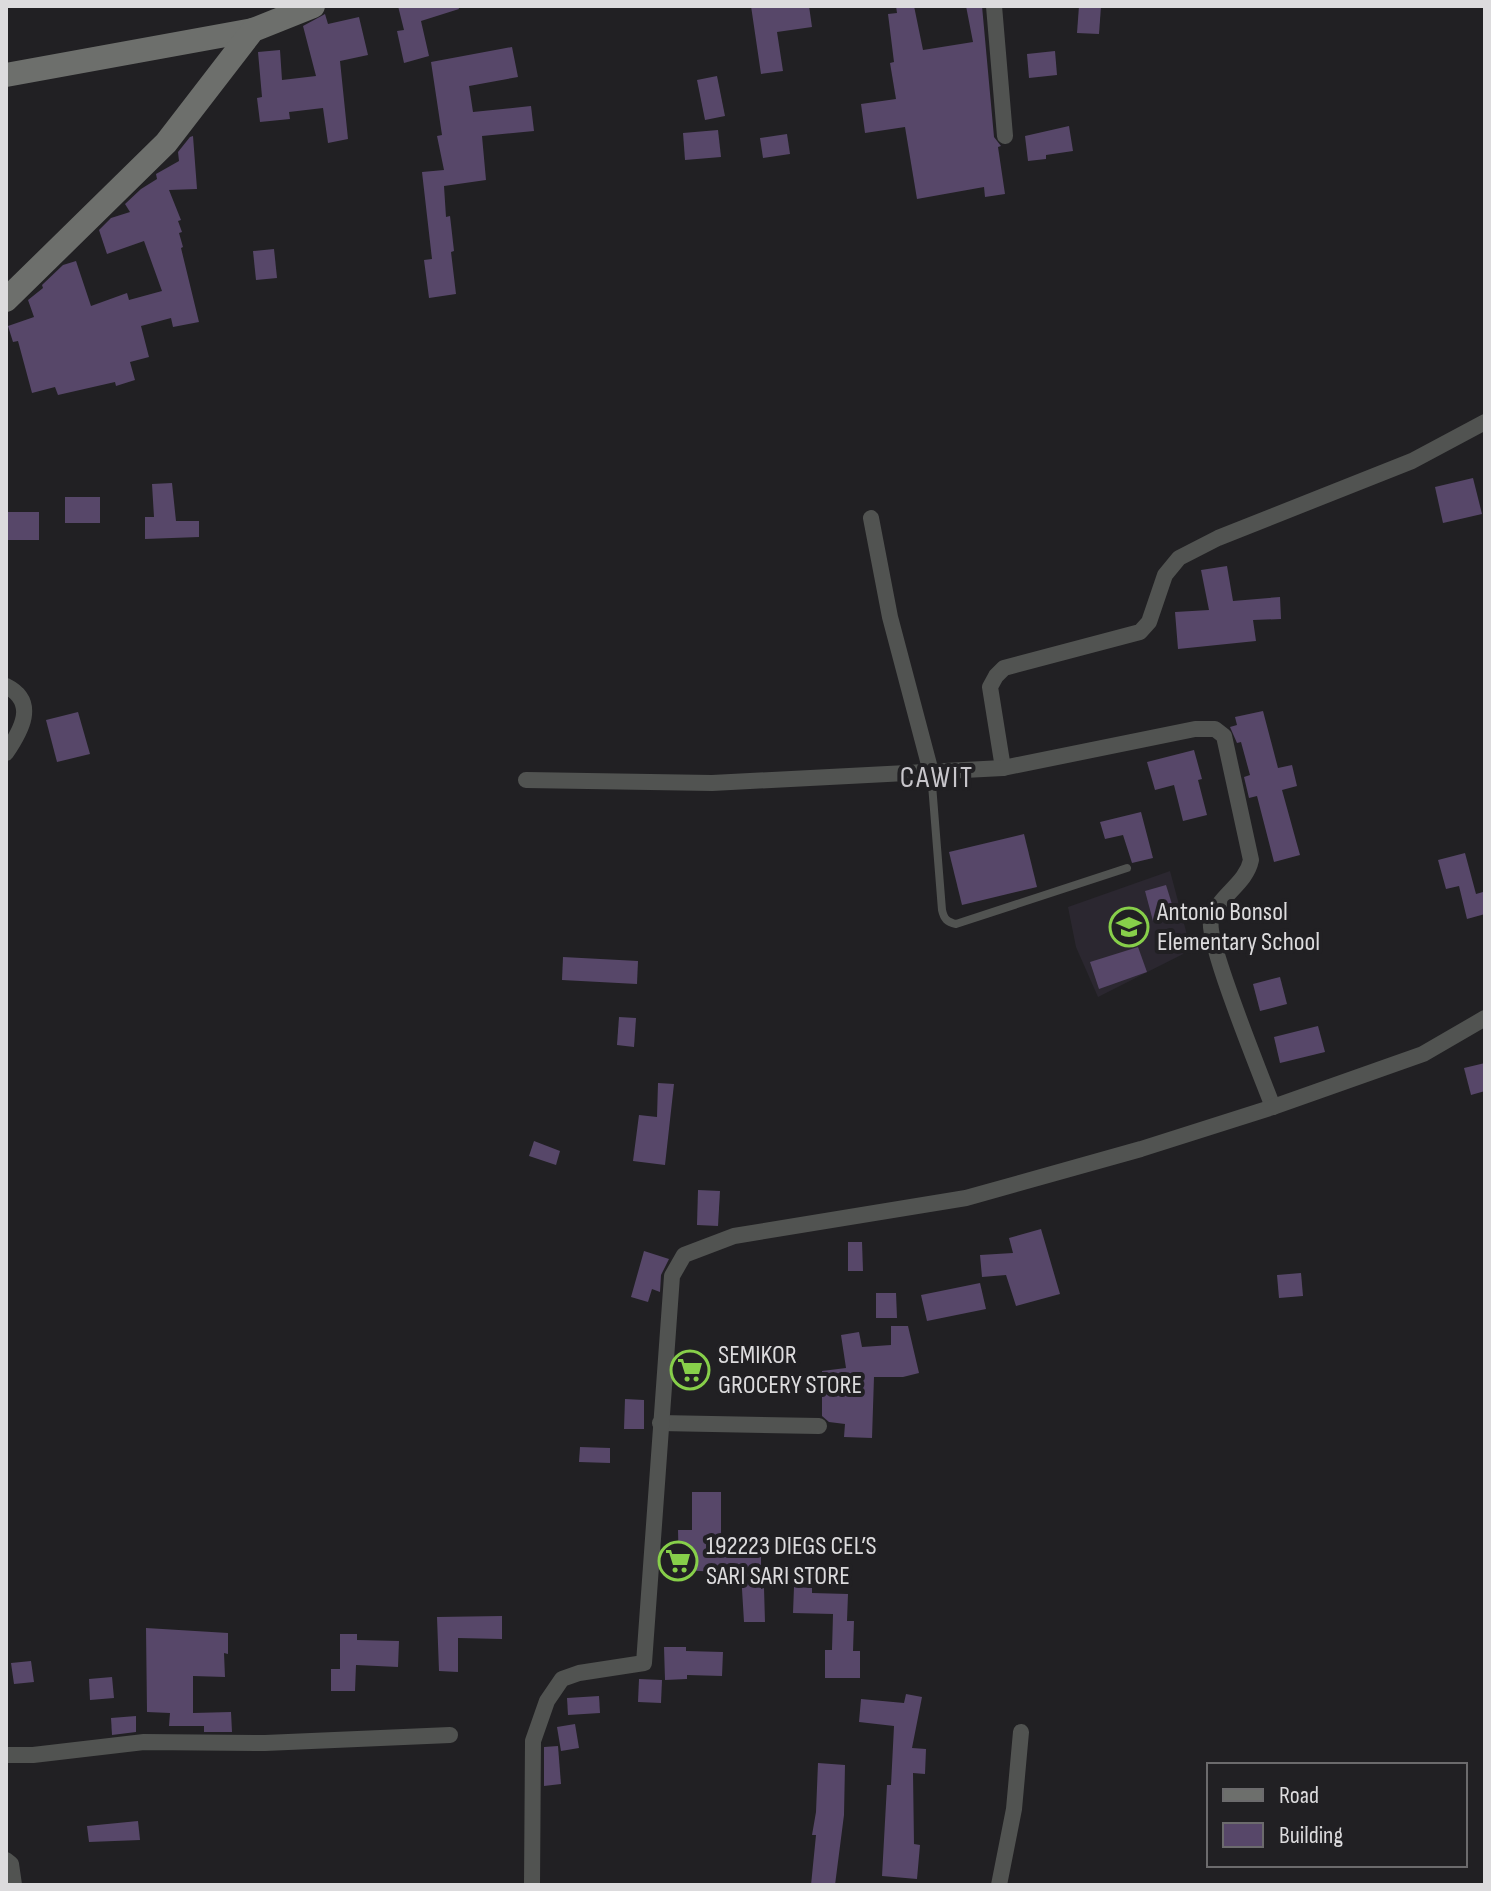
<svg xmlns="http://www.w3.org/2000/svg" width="1491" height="1891" font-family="'Sofia Sans Condensed',sans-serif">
<rect width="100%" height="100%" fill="#212023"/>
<path fill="#2b2730" d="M 1170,871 L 1191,950 L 1098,997 L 1076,947 L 1068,907 Z"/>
<g fill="#574769">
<path d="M 398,6 L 458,6 L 459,9 L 421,21 L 429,56 L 404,63 L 397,31 L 404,30 Z"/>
<path d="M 751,6 L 809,6 L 812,27 L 777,32 L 783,71 L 761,74 Z"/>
<path d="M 896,6 L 914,6 L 923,50 L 973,42 L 966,6 L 982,6 L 994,137 L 1001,146 L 998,147 L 1005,194 L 985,197 L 984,187 L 917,199 L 905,127 L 865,133 L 861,104 L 896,99 L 890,63 L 894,62 L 888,14 L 897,13 Z"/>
<path d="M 1079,6 L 1101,6 L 1099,34 L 1077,33 Z"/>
<path d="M 325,14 L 328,24 L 359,17 L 368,55 L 340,61 L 348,139 L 328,143 L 323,108 L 289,112 L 290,119 L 260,122 L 257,98 L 262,97 L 258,52 L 280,50 L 282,80 L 316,76 L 303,26 Z"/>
<path d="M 512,47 L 518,77 L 469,86 L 473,112 L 531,106 L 534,131 L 482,136 L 486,180 L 444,186 L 446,217 L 450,216 L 454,251 L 451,252 L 456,294 L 429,298 L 424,260 L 432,259 L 422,172 L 444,170 L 437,136 L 442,135 L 431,62 Z"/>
<path d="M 1055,51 L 1057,75 L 1029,78 L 1027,54 Z"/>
<path d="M 717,76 L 725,116 L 705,120 L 697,80 Z"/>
<path d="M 1069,126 L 1073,151 L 1046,155 L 1046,159 L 1028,161 L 1025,136 Z"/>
<path d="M 718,130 L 721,157 L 685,160 L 683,133 Z"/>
<path d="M 787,134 L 790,154 L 763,158 L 760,138 Z"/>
<path d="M 193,136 L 197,189 L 169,190 L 181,220 L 178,221 L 182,232 L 179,233 L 183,247 L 181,248 L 199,322 L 173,327 L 171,318 L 141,326 L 149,357 L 130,362 L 135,380 L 116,386 L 115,382 L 58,395 L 55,387 L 32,393 L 18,341 L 13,342 L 8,326 L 34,317 L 28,300 L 43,288 L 42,285 L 63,265 L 76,261 L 91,306 L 127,293 L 129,300 L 162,291 L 144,241 L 107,254 L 99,230 L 111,218 L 130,212 L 125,204 L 141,189 L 157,179 L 156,174 L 179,161 L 178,152 L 190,137 Z"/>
<path d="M 274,249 L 277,278 L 256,280 L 253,251 Z"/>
<path d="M 1473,478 L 1482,514 L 1443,523 L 1435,487 Z"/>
<path d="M 172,483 L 176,521 L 199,521 L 199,537 L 145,539 L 145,517 L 154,517 L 152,484 Z"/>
<rect x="65" y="497" width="35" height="26"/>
<rect x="6" y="512" width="33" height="28"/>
<path d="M 1227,566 L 1233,601 L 1280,597 L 1281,619 L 1253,620 L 1256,641 L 1178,649 L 1175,612 L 1209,610 L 1201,570 Z"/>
<path d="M 1263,711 L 1278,768 L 1292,765 L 1297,786 L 1282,790 L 1300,855 L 1274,862 L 1257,796 L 1249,798 L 1244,777 L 1250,775 L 1241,742 L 1237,743 L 1230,727 L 1237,725 L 1235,717 Z"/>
<path d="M 78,712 L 90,754 L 57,762 L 46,720 Z"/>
<path d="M 1194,750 L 1202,779 L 1198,780 L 1207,815 L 1183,821 L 1174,785 L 1155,790 L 1147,762 Z"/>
<path d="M 1141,812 L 1153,858 L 1132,863 L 1123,835 L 1105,839 L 1100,822 Z"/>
<path d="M 1024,834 L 1037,887 L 962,905 L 949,852 Z"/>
<path d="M 1465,853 L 1476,894 L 1483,892 L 1485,900 L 1485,914 L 1467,919 L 1459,886 L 1446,889 L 1438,860 Z"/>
<path d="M 1166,885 L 1175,914 L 1153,921 L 1145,891 Z"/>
<path d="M 1138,947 L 1147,972 L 1099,989 L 1090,962 Z"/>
<path d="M 563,957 L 638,961 L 637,984 L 562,980 Z"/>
<path d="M 1280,977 L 1287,1004 L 1260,1011 L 1253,984 Z"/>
<path d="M 619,1017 L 636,1018 L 634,1047 L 617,1045 Z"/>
<path d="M 1318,1026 L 1325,1052 L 1280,1063 L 1274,1037 Z"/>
<path d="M 1485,1063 L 1485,1091 L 1471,1095 L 1464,1068 Z"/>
<path d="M 658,1083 L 674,1084 L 665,1165 L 633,1161 L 639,1115 L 657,1117 Z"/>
<path d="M 534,1141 L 560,1151 L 556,1165 L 529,1156 Z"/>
<path d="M 698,1190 L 720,1191 L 718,1226 L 697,1225 Z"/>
<path d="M 1041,1229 L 1060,1294 L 1016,1306 L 1006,1275 L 982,1277 L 980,1255 L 1013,1253 L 1009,1238 Z"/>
<path d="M 848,1242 L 862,1242 L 863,1271 L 848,1271 Z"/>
<path d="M 644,1251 L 669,1259 L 661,1275 L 660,1292 L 652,1289 L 648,1302 L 631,1297 Z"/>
<path d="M 1301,1273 L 1303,1296 L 1279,1298 L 1277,1275 Z"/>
<path d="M 980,1283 L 986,1309 L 927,1321 L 921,1295 Z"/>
<path d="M 876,1293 L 896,1293 L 897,1318 L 876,1318 Z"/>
<path d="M 891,1326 L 908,1326 L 919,1373 L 903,1377 L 874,1377 L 872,1438 L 844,1437 L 845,1424 L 829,1422 L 822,1416 L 822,1371 L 846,1368 L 841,1335 L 859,1332 L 862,1347 L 891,1345 Z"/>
<path d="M 625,1399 L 644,1400 L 644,1429 L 624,1429 Z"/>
<path d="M 580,1447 L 610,1448 L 610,1463 L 579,1462 Z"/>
<path d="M 692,1492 L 721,1492 L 721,1552 L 761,1551 L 761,1589 L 764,1588 L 765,1622 L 744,1622 L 741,1573 L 679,1570 L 678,1530 L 692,1530 Z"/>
<path d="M 794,1587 L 812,1588 L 812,1593 L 848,1594 L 847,1621 L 854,1621 L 853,1651 L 860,1651 L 860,1678 L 825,1678 L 825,1650 L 832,1650 L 833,1614 L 793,1613 Z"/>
<path d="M 502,1616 L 502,1639 L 458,1638 L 458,1672 L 439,1671 L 437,1617 Z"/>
<path d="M 146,1628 L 228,1633 L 228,1654 L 224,1653 L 225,1677 L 193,1676 L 193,1713 L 231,1712 L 232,1732 L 204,1732 L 204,1726 L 169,1726 L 170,1713 L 147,1712 Z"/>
<path d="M 340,1634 L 357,1634 L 357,1640 L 399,1641 L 398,1667 L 356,1665 L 355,1691 L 331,1691 L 331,1669 L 340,1669 Z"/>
<path d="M 664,1647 L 686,1647 L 686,1651 L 723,1652 L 722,1676 L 687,1675 L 687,1679 L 665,1680 Z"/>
<path d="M 31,1661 L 34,1682 L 14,1684 L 11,1663 Z"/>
<path d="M 112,1677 L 114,1698 L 90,1700 L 89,1679 Z"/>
<path d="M 639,1679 L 662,1680 L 661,1703 L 638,1702 Z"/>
<path d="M 906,1694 L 922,1697 L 912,1748 L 926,1749 L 925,1774 L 913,1773 L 914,1844 L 920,1845 L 917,1879 L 882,1876 L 887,1785 L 891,1785 L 894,1726 L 859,1722 L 861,1699 L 904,1703 Z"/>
<path d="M 599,1696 L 600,1713 L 568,1715 L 567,1698 Z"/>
<path d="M 136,1716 L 136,1732 L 112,1735 L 111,1718 Z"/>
<path d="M 575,1724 L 579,1748 L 561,1751 L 557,1727 Z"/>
<path d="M 558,1746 L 561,1784 L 544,1786 L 544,1747 Z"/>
<path d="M 818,1763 L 845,1765 L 844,1815 L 835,1885 L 811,1885 L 816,1835 L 812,1835 L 816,1812 Z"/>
<path d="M 138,1821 L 140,1840 L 89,1842 L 87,1826 Z"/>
</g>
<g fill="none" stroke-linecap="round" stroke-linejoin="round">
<path stroke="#515351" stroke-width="8" d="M 931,772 L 942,910 C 944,919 947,922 956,924 L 1127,868"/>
<g stroke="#515351" stroke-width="16">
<path d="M 994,6 L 1005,136"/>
<path d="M 871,518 L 890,617 L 931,772"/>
<path d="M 6,686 C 38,702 21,731 6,753"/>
<path d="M 1003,768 L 990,687 L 996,676 L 1004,668 L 1140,632 L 1149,622 L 1165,575 L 1179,558 L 1218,538 L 1412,461 L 1485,422"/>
<path d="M 526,780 L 712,783 L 1003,768 L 1195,729 L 1215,729 L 1224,736 L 1251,860 C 1246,885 1217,896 1211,921 C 1206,941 1262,1078 1273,1107"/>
<path d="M 660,1423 L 819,1426"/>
<path d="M 6,1755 L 33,1755 L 144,1742 L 265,1743 L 450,1735"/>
<path d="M 6,1860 L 11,1864 L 14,1885"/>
<path d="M 532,1885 L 533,1741 L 547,1701 L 562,1679 L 579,1673 L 644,1663 L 672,1276 L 684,1255 L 734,1236 L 966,1198 L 1141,1149 L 1273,1107 L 1423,1054 L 1485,1018"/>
<path d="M 999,1885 L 1014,1809 L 1021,1732"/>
</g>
<g stroke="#6d6f6c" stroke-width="24">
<path d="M 6,75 L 253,30"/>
<path d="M 6,300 L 166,143 L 253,30 L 313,6"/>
</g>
</g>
<defs>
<g id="school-ring" transform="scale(2)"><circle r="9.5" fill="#212023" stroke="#87cf4a" stroke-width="1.5"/><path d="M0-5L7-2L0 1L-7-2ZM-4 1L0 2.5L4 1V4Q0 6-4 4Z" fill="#87cf4a"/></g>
<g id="supermarket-ring" transform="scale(2)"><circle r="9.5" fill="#212023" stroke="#87cf4a" stroke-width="1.5"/><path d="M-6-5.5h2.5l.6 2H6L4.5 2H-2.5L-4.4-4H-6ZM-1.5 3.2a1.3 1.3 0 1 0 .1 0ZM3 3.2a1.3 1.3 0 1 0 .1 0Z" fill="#87cf4a"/></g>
</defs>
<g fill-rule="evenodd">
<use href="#school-ring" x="1129" y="927"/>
<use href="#supermarket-ring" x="690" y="1370"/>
<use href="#supermarket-ring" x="678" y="1561"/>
</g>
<g text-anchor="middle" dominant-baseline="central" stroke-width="8" stroke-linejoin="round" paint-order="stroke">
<g font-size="26" fill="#dcdbdd" stroke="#212023" text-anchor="start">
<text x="1157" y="912">Antonio Bonsol<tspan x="1157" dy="30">Elementary School</tspan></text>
<text x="718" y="1355">SEMIKOR<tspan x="718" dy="30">GROCERY STORE</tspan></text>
<text x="706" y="1546">192223 DIEGS CEL’S<tspan x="706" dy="30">SARI SARI STORE</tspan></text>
</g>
<g font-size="30" letter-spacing="2" fill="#c8c6cb" stroke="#212023">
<text x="937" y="778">CAWIT</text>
</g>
</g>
<rect width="1491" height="1891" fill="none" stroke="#dcdbdd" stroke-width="16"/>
<rect x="1207" y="1763" width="260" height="104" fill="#212023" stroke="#6c6b6d" stroke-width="2"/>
<rect x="1223" y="1789" width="40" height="12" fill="#6d6f6c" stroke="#6c6b6d" stroke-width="2"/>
<text x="1279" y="1803" font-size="24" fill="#dcdbdd">Road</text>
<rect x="1223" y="1823" width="40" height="24" fill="#574769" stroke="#6c6b6d" stroke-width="2"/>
<text x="1279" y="1843" font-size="24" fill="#dcdbdd">Building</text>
</svg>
